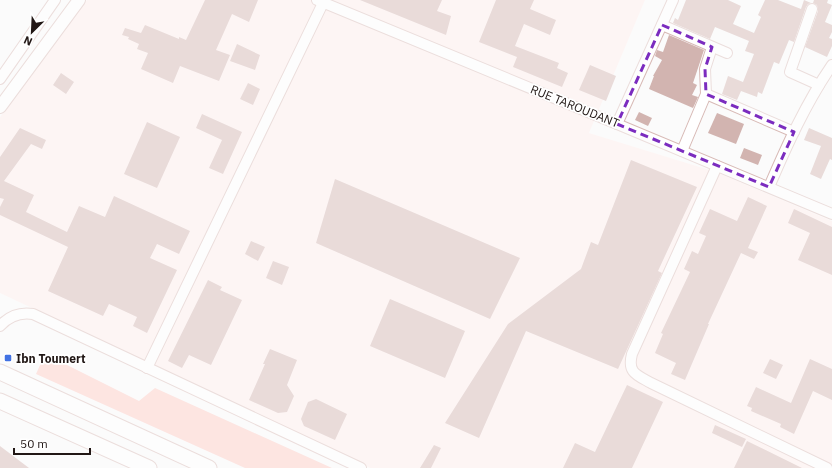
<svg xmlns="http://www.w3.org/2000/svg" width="832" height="468" font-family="'IBM Plex Sans',sans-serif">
<rect width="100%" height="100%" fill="#fbfbfb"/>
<path fill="#ffeeec" d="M 87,0 L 645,0 L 589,133 L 716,172 L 832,221 L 832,468 L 370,468 L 0,293 L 0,117 Z"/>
<path fill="#fec9c2" d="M 45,354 L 139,401 L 155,388 L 332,468 L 245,468 L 36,374 Z"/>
<g fill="#d2b4b0">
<path d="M 205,0 L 258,0 L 249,22 L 232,14 L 216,50 L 230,55 L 219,81 L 180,66 L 173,83 L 141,69 L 148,53 L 137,49 L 139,44 L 128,39 L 129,37 L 122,35 L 125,28 L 141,33 L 145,25 L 179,39 L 179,37 L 186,40 Z"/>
<path d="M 360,0 L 442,0 L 437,11 L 451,16 L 446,35 Z"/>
<path d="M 496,0 L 534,0 L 530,9 L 556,20 L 550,35 L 524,24 L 515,46 L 559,63 L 557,68 L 568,73 L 562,87 L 513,67 L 517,57 L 479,42 Z"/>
<path d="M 686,0 L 728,0 L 741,6 L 733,24 L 754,33 L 761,17 L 758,15 L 765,0 L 778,0 L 801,9 L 804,0 L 811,3 L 808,4 L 806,7 L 794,42 L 789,40 L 779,64 L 774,62 L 762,94 L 758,92 L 757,97 L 741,91 L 737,100 L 722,94 L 728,76 L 743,82 L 754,54 L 745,51 L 749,41 L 715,27 L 710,39 L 673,23 L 675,18 L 678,20 Z"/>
<path d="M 814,0 L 828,0 L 827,3 L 832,5 L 825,22 L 832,25 L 832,32 L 829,38 L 832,39 L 832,46 L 827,57 L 805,47 L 818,11 L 817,5 L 813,3 Z"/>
<path d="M 669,35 L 704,50 L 693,83 L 697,85 L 692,95 L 698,97 L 693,108 L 649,89 L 654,76 L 653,76 L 662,60 L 655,56 L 657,50 L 663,52 Z"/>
<path d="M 237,44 L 260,55 L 255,70 L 230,61 Z"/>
<path d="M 590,65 L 616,76 L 606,101 L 579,90 Z"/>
<path d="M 61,73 L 74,82 L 66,94 L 53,85 Z"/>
<path d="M 248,83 L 260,89 L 253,105 L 240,99 Z"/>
<path d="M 639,112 L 652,118 L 648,126 L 635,120 Z"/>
<path d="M 717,113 L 744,124 L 736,144 L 708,133 Z"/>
<path d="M 202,114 L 242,132 L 223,174 L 209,168 L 222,140 L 196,128 Z"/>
<path d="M 147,122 L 180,137 L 157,188 L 124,174 Z"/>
<path d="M 20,128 L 46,140 L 42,149 L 31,144 L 4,181 L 34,195 L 26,212 L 67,232 L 79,206 L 105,217 L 114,196 L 190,231 L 179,254 L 157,244 L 150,258 L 177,270 L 147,333 L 133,326 L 137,317 L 109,304 L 103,316 L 48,291 L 68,247 L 0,215 L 0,207 L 4,199 L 0,198 L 0,157 Z"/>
<path d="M 809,128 L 832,138 L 832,160 L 830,159 L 821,179 L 810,174 L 821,146 L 804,140 Z"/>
<path d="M 744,148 L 762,155 L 758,165 L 740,158 Z"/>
<path d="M 631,160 L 697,187 L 658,271 L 662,273 L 618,369 L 526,331 L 479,438 L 445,423 L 508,324 L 581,269 L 591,242 L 598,245 Z"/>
<path d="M 335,179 L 520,258 L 490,319 L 316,243 Z"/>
<path d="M 748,197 L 767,206 L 748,248 L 758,252 L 754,259 L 741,253 L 708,324 L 709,324 L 685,380 L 671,374 L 676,363 L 655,353 L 663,334 L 661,333 L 690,272 L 684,269 L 692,251 L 698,254 L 706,236 L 699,233 L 710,209 L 737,221 Z"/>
<path d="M 794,209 L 832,227 L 832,275 L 798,260 L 810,233 L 788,223 Z"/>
<path d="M 251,241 L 265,247 L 258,261 L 245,254 Z"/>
<path d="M 273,261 L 289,267 L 282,285 L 266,278 Z"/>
<path d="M 208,280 L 222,287 L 220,290 L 242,300 L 211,365 L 189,355 L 182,368 L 168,361 Z"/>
<path d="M 390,299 L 465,331 L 445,378 L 370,346 Z"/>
<path d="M 270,349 L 297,360 L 287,385 L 294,396 L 287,412 L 278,413 L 249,400 L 265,364 L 263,364 Z"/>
<path d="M 770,359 L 783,365 L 776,379 L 763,373 Z"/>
<path d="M 810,359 L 832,369 L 832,400 L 813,391 L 794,434 L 780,427 L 781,424 L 751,411 L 752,408 L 747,406 L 756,387 L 791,403 Z"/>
<path d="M 627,385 L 663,402 L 632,468 L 563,468 L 575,443 L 595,452 Z"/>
<path d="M 316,399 L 347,414 L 335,440 L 304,426 L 301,419 L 308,402 Z"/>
<path d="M 715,425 L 746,439 L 742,447 L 712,433 Z"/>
<path d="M 747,441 L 802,468 L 734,468 Z"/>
<path d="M 434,445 L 441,448 L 431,468 L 420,468 Z"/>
<path d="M 0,446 L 29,468 L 0,468 Z"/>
</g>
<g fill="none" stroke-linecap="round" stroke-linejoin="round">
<g stroke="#d8bab6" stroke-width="12">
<g id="minor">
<path d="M 317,0 L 617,124 L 832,214"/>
<path d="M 812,9 L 790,72 L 819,85"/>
<path d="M 662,25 L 727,53"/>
<path d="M 0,79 L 55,0"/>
<path d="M 706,94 L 794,132"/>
<path d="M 617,124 L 673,0"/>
<path d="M 682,151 L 706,94 L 705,69 L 712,47"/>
<path d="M 717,166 L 632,354 C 627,373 637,375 651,383 L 827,468"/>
<path d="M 769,187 C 787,145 806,103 832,65"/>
<path d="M 0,326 C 9,316 20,312 33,314 L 361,468"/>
<path d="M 147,368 L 323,3"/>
</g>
</g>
<g stroke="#d8bab6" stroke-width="14">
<path id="tertiary" d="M 0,107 L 79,0"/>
</g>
<g stroke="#d8bab6" stroke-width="17">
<g id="primary">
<path d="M 0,372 L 209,468"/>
<path d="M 0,401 L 149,468"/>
</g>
</g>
<use href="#minor" stroke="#fff" stroke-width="10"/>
<use href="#tertiary" stroke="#fff" stroke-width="12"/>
<use href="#primary" stroke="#fff" stroke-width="15"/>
</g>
<path d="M0 0H832V468H0ZM 662,25 L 712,47 L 705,69 L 706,94 L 794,132 L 769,187 L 617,124 Z" fill="#fbfbfb" fill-opacity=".55" fill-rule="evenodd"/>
<path fill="none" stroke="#7b2cbf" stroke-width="3" stroke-dasharray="8 5" stroke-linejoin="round" d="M 662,25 L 712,47 L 705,69 L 706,94 L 794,132 L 769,187 L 617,124 Z"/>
<rect fill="#4272e3" stroke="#fff" stroke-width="1.5" x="4" y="354" width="8" height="8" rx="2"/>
<g text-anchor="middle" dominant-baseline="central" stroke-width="3.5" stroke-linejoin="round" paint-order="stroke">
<g font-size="12" fill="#211715" stroke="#fff">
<text transform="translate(575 106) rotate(22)">RUE TAROUDANT</text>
</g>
<g font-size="12" font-weight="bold" fill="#211715" stroke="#fff" text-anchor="start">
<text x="16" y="358">Ibn Toumert</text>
</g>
</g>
<g transform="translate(32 32) rotate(204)" stroke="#ffffff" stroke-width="3" paint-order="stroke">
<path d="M0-3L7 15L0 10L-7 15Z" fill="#211715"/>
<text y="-6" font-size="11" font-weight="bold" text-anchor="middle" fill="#211715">N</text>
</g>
<path d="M14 448v6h76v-6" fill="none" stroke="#211715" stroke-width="2"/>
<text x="20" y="448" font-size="12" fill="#211715" stroke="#ffffff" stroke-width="3" paint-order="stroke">50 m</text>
</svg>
